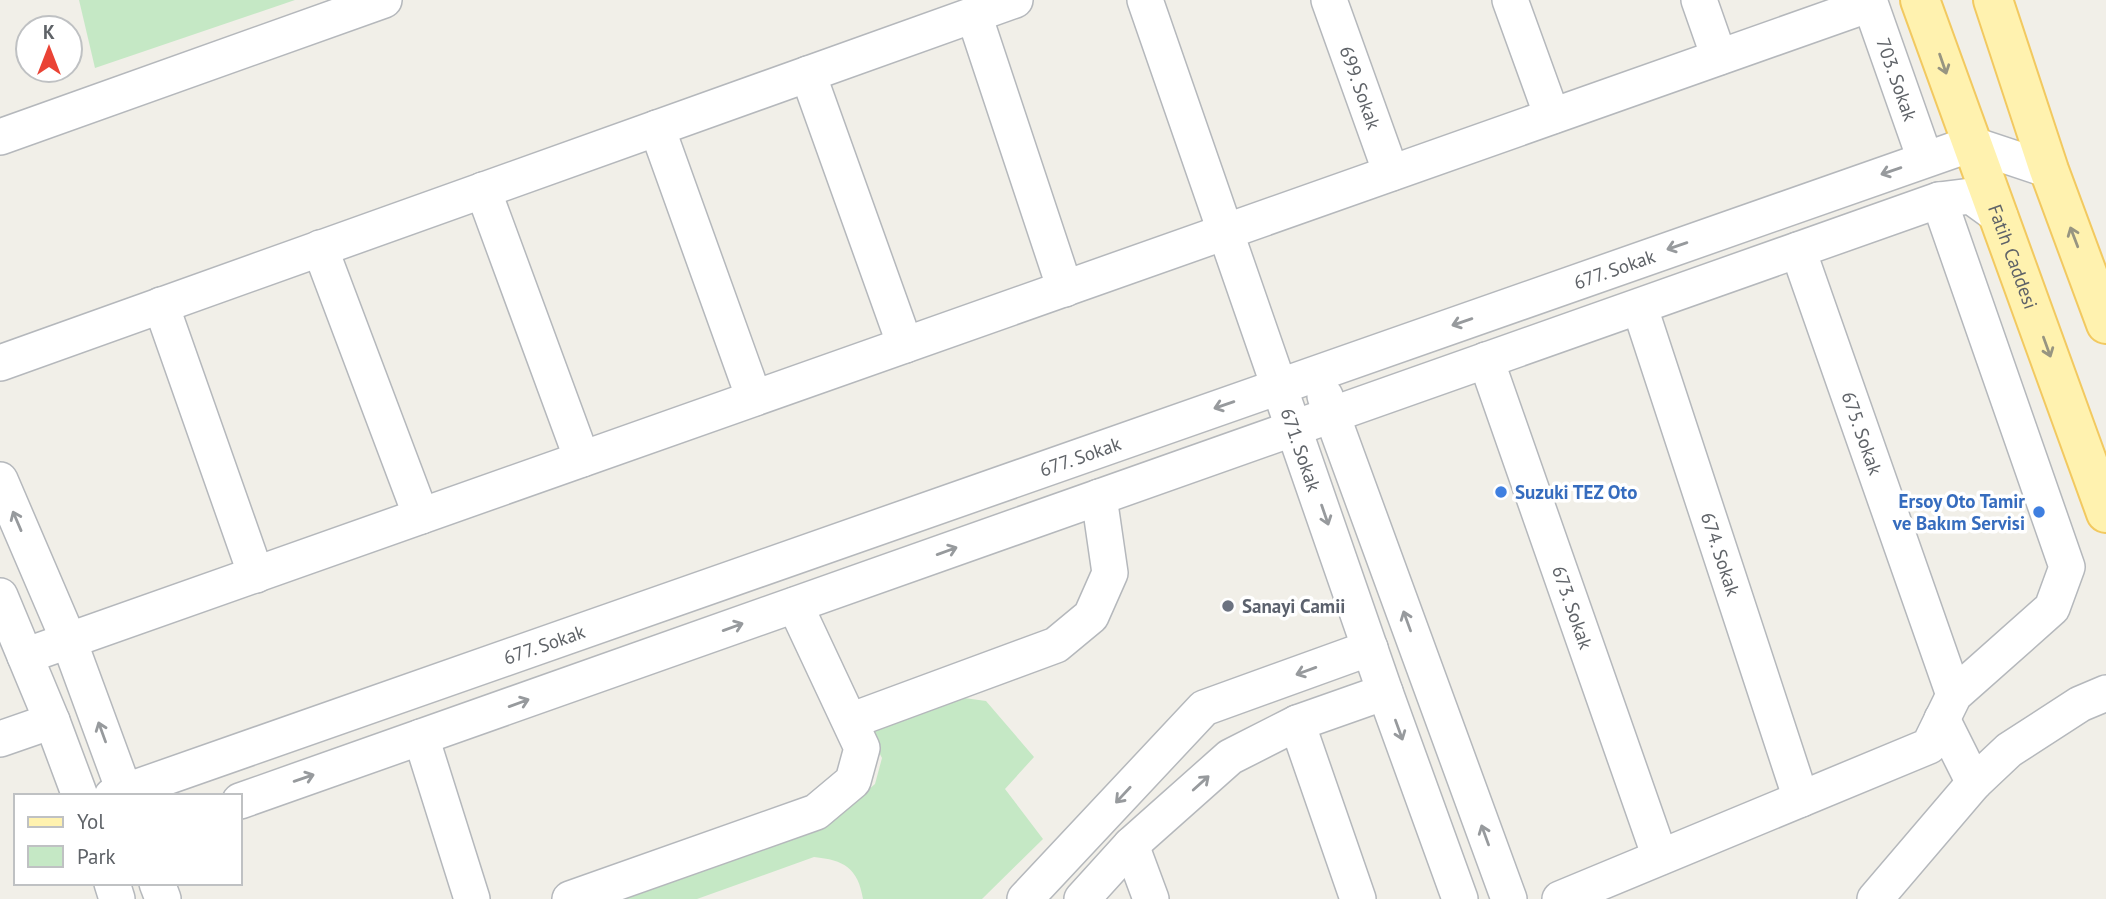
<svg xmlns="http://www.w3.org/2000/svg" width="2106" height="899" font-family="'PT Sans',sans-serif">
<rect width="100%" height="100%" fill="#f1efe8"/>
<g fill="#c5e8c5">
<path d="M 79,0 L 295,0 L 95,68 Z"/>
<path d="M 950,696 L 986,701 L 1034,757 L 1005,789 L 1043,839 L 982,899 L 863,899 C 858,868 844,860 814,857 L 697,899 L 608,899 L 808,831 L 838,816 L 875,784 L 882,758 L 868,732 Z"/>
</g>
<g fill="none" stroke-linecap="round" stroke-linejoin="round">
<g stroke="#b5b8bc" stroke-width="38">
<g id="minor">
<path id="s1" d="M 1145,0 L 1385,692 L 1460,899"/>
<path id="s2" d="M 1329,0 L 1391,173"/>
<path d="M 1510,0 L 1552,116"/>
<path d="M 1699,0 L 1719,57"/>
<path id="s3" d="M 1869,0 L 1925,159"/>
<path d="M 974,15 L 1065,289"/>
<path d="M 808,74 L 905,345"/>
<path d="M 657,128 L 754,398"/>
<path d="M 0,137 L 384,0"/>
<path d="M 483,190 L 582,459"/>
<path d="M 320,248 L 421,516"/>
<path id="s4" d="M 1798,250 L 1954,695"/>
<path d="M 161,305 L 256,575"/>
<path id="s5" d="M 1640,308 L 1801,799"/>
<path id="s6" d="M 1486,360 L 1660,857"/>
<path d="M 0,363 L 1015,0"/>
<path d="M 1325,396 L 1509,899"/>
<path d="M 0,480 L 69,641 L 126,796"/>
<path d="M 0,596 L 52,721 L 80,796"/>
<path d="M 25,656 L 1870,4"/>
<path d="M 1942,719 L 1974,783"/>
<path d="M 850,721 L 1056,645 L 1091,616 L 1110,573 L 1099,497"/>
<path d="M 1297,723 L 1358,899"/>
<path d="M 421,737 L 472,899"/>
<path d="M 0,739 L 52,721"/>
<path id="s7" d="M 112,796 L 1971,144 L 2049,170"/>
<path d="M 240,801 L 1939,200 L 1971,196 L 2000,217"/>
<path d="M 1131,845 L 1151,899"/>
<path d="M 112,883 L 117,899"/>
<path d="M 157,883 L 163,899"/>
<path d="M 570,899 L 816,812 L 853,781 L 862,748 L 795,605"/>
<path d="M 1025,899 L 1204,708 L 1370,648"/>
<path d="M 1082,899 L 1131,845 L 1230,757 L 1297,723 L 1385,692"/>
<path d="M 1560,899 L 1929,746 L 1954,695 L 2052,608 L 2067,567 L 1939,200"/>
<path d="M 1875,899 L 1974,783 L 2009,750 L 2080,704 L 2106,693"/>
</g>
</g>
<g stroke="#f2c960" stroke-width="42">
<g id="major">
<path id="s8" d="M 1920,0 L 2106,513"/>
<path d="M 1993,0 L 2049,170 L 2106,324"/>
</g>
</g>
<use href="#minor" stroke="#fff" stroke-width="35"/>
<use href="#major" stroke="#fff2af" stroke-width="38"/>
</g>
<defs><path id="oneway-shaft" d="M-6 0H5M1.5-3L5.5 0L1.5 3" fill="none" stroke-width="1.6" stroke-linecap="round" stroke-linejoin="round" transform="scale(1.75)"/></defs>
<g stroke="#979581">
<use href="#oneway-shaft" transform="translate(1943 64) rotate(71)"/>
<use href="#oneway-shaft" transform="translate(2074 237) rotate(-111)"/>
<use href="#oneway-shaft" transform="translate(2047 347) rotate(70)"/>
</g>
<g stroke="#979a9d">
<use href="#oneway-shaft" transform="translate(1891 171) rotate(161)"/>
<use href="#oneway-shaft" transform="translate(1677 246) rotate(161)"/>
<use href="#oneway-shaft" transform="translate(1462 322) rotate(161)"/>
<use href="#oneway-shaft" transform="translate(1224 405) rotate(161)"/>
<use href="#oneway-shaft" transform="translate(1325 515) rotate(71)"/>
<use href="#oneway-shaft" transform="translate(17 521) rotate(-113)"/>
<use href="#oneway-shaft" transform="translate(947 551) rotate(-20)"/>
<use href="#oneway-shaft" transform="translate(1407 621) rotate(-110)"/>
<use href="#oneway-shaft" transform="translate(733 627) rotate(-20)"/>
<use href="#oneway-shaft" transform="translate(1306 671) rotate(160)"/>
<use href="#oneway-shaft" transform="translate(519 703) rotate(-20)"/>
<use href="#oneway-shaft" transform="translate(1399 730) rotate(70)"/>
<use href="#oneway-shaft" transform="translate(102 732) rotate(-110)"/>
<use href="#oneway-shaft" transform="translate(304 778) rotate(-19)"/>
<use href="#oneway-shaft" transform="translate(1201 783) rotate(-42)"/>
<use href="#oneway-shaft" transform="translate(1123 795) rotate(133)"/>
<use href="#oneway-shaft" transform="translate(1485 835) rotate(-110)"/>
</g>
<g fill="#3f7fe0" stroke="#fff" stroke-width="2.5">
<circle cx="1501" cy="492" r="7"/>
<circle cx="2039" cy="512" r="7"/>
</g>
<circle fill="#6b7280" stroke="#fff" stroke-width="2.5" cx="1228" cy="606" r="7"/>
<g text-anchor="middle" dominant-baseline="central" stroke-width="7" stroke-linejoin="round" paint-order="stroke">
<g font-size="19" fill="#5f6368" stroke="#fff">
<text stroke="none"><textPath href="#s3" startOffset="84">703. Sokak</textPath></text>
<text stroke="none"><textPath href="#s2" startOffset="93">699. Sokak</textPath></text>
<text stroke="none"><textPath href="#s8" startOffset="273">Fatih Caddesi</textPath></text>
<text stroke="none"><textPath href="#s7" startOffset="1592">677. Sokak</textPath></text>
<text stroke="none"><textPath href="#s4" startOffset="194">675. Sokak</textPath></text>
<text stroke="none"><textPath href="#s1" startOffset="476">671. Sokak</textPath></text>
<text stroke="none"><textPath href="#s7" startOffset="1026">677. Sokak</textPath></text>
<text stroke="none"><textPath href="#s5" startOffset="259">674. Sokak</textPath></text>
<text stroke="none"><textPath href="#s6" startOffset="262">673. Sokak</textPath></text>
<text stroke="none"><textPath href="#s7" startOffset="458">677. Sokak</textPath></text>
</g>
<g font-size="19" font-weight="bold" fill="#366cbe" stroke="#fff" text-anchor="start">
<text x="1515" y="492">Suzuki TEZ Oto</text>
<text x="2025" y="501" text-anchor="end">Ersoy Oto Tamir<tspan x="2025" dy="22">ve Bakım Servisi</tspan></text>
</g>
<g font-size="19" font-weight="bold" fill="#5b616d" stroke="#fff" text-anchor="start">
<text x="1242" y="606">Sanayi Camii</text>
</g>
</g>
<rect x="14" y="794" width="228" height="91" fill="#ffffff" stroke="#bfc1c3" stroke-width="2"/>
<rect x="28" y="817" width="35" height="10" fill="#fff2af" stroke="#bfc1c3" stroke-width="2"/>
<text x="77" y="829" font-size="21" fill="#5f6368">Yol</text>
<rect x="28" y="846" width="35" height="21" fill="#c5e8c5" stroke="#bfc1c3" stroke-width="2"/>
<text x="77" y="864" font-size="21" fill="#5f6368">Park</text>
<g transform="translate(49 49)"><circle r="33" fill="#ffffff" stroke="#bfc1c3" stroke-width="2"/>
<path d="M0-5L12 26L0 18L-12 26Z" fill="#ea4335"/>
<text y="-10" font-size="19" font-weight="bold" text-anchor="middle" fill="#5f6368">K</text>
</g>
</svg>
